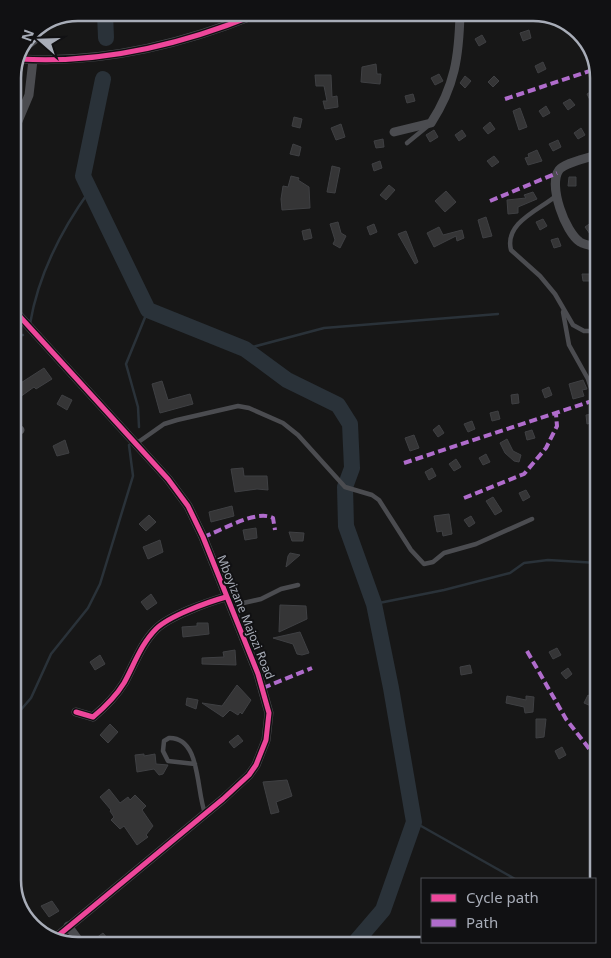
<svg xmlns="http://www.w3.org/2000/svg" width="611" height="958" font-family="'Noto Sans',sans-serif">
<rect width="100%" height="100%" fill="#171717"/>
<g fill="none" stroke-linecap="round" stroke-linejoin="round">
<g stroke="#2a3239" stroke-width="2.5">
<path d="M 30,324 C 38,276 62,229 90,190"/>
<path d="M 13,336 L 23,335"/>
<path d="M 245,349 L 324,328 L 498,314"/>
<path d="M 139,427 L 138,407 L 126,364 L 148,310"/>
<path d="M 374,604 L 444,590 L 510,573 L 524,563 L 548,560 L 598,563"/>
<path d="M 13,719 L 31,698 L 51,654 L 88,608 L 100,584 L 133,476 L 129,445"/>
<path d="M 414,822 L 515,879"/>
</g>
<g stroke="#2a3239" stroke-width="16">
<path d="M 105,13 L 106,38"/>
<path d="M 103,79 L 83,176 L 148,310 L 245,349 L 287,380 L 338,405 L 350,424 L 352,468 L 345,487 L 346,526 L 374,604 L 391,688 L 414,822 L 383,910 L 353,945"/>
</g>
</g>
<g fill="#353536" stroke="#3f4043">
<path d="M 529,30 L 531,38 L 523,41 L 520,33 Z"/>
<path d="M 482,35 L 486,42 L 479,46 L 475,39 Z"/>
<path d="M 543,62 L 546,69 L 538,73 L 535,66 Z"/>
<path d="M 376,64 L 377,74 L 381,74 L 380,84 L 361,82 L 362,67 Z"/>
<path d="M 439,74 L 443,81 L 435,85 L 431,78 Z"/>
<path d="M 315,75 L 331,75 L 332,97 L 337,96 L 338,107 L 325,109 L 323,101 L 327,101 L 324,86 L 316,86 Z"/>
<path d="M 465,76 L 471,81 L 465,88 L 460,83 Z"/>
<path d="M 494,76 L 499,81 L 493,87 L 488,82 Z"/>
<path d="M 595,89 L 598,95 L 598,103 L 593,106 L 587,94 Z"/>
<path d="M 413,94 L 415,101 L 407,103 L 405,96 Z"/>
<path d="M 570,99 L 575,105 L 568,110 L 563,103 Z"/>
<path d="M 546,106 L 550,113 L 543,117 L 539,111 Z"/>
<path d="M 520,108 L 527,127 L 519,130 L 513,111 Z"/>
<path d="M 294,117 L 302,119 L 300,128 L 292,126 Z"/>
<path d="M 490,122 L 495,129 L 488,134 L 483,128 Z"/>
<path d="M 341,124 L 345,137 L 336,140 L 331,128 Z"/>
<path d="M 581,128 L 585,135 L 578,139 L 574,133 Z"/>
<path d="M 434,130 L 438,137 L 430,142 L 426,135 Z"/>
<path d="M 462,130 L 466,136 L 459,141 L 455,135 Z"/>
<path d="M 383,139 L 384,147 L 376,148 L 374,141 Z"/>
<path d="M 558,140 L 561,147 L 553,151 L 549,144 Z"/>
<path d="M 293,144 L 301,147 L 299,156 L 290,154 Z"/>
<path d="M 537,150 L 542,161 L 528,165 L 525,158 L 529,157 L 528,154 Z"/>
<path d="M 494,156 L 499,162 L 492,167 L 487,161 Z"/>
<path d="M 380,161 L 382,168 L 374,171 L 372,164 Z"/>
<path d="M 332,166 L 340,168 L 335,193 L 327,192 Z"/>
<path d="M 291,176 L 299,178 L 298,180 L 309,187 L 310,208 L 282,210 L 281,199 L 283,186 L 288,187 Z"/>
<path d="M 569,177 L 576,177 L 576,186 L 568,186 Z"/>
<path d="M 389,185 L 395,190 L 386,200 L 380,195 Z"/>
<path d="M 446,191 L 456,202 L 445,212 L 435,201 Z"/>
<path d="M 533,192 L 537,199 L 518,207 L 518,213 L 508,214 L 507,200 L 526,198 L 524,195 Z"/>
<path d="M 486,217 L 492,236 L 483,238 L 478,220 Z"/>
<path d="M 543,219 L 547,226 L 540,230 L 536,222 Z"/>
<path d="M 338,222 L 341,233 L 346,236 L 340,248 L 333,244 L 335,240 L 330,224 Z"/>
<path d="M 592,222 L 597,229 L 590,234 L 585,227 Z"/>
<path d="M 374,224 L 377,232 L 370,235 L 367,227 Z"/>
<path d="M 439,227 L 443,235 L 462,230 L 464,238 L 457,241 L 456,236 L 434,247 L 427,233 Z"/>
<path d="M 310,229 L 312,238 L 304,240 L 302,231 Z"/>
<path d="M 406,231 L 418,262 L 415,264 L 398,234 Z"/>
<path d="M 558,238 L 561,246 L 554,248 L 551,240 Z"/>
<path d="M 582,274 L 591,274 L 591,281 L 583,281 Z"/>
<path d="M 44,368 L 52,379 L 36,389 L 34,387 L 20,397 L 13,388 Z"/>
<path d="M 583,380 L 587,389 L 582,390 L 584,396 L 573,399 L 569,384 Z"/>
<path d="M 162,381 L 168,400 L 190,394 L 193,404 L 160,413 L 152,384 Z"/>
<path d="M 549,387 L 552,395 L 545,398 L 542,390 Z"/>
<path d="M 518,394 L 519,403 L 512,404 L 511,395 Z"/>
<path d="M 62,395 L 72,400 L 67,410 L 57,404 Z"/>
<path d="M 498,411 L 500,419 L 492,421 L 490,413 Z"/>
<path d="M 593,414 L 595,422 L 587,424 L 586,415 Z"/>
<path d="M 472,421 L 475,429 L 468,432 L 464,424 Z"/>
<path d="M 439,425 L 444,433 L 438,437 L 433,430 Z"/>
<path d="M 532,430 L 535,438 L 527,440 L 525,432 Z"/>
<path d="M 414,435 L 419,448 L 410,451 L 405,438 Z"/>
<path d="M 507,439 L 513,451 L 521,455 L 519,462 L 514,461 L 505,453 L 500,443 Z"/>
<path d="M 65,440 L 69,453 L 57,456 L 53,446 Z"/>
<path d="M 486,454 L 490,462 L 483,465 L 479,458 Z"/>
<path d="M 456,459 L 461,467 L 454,471 L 449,464 Z"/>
<path d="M 243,468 L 244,476 L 267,476 L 268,490 L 257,489 L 235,492 L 231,469 Z"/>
<path d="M 432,468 L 436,476 L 429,480 L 425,472 Z"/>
<path d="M 526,490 L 530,497 L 523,501 L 519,493 Z"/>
<path d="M 493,497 L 502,511 L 495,515 L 486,501 Z"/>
<path d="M 232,506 L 234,516 L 211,522 L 209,512 Z"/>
<path d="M 449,514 L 452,534 L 443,536 L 442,531 L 437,532 L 434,516 Z"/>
<path d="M 149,515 L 156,522 L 146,531 L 139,524 Z"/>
<path d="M 471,516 L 475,523 L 469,527 L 464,520 Z"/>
<path d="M 256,528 L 257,538 L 245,540 L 243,530 Z"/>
<path d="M 289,532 L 304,533 L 303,541 L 292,541 Z"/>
<path d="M 160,540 L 163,552 L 148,559 L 143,547 Z"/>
<path d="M 290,553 L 300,555 L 286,567 L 288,556 Z"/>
<path d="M 151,594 L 157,603 L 147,610 L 141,602 Z"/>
<path d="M 280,605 L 306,606 L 307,619 L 279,632 Z"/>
<path d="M 197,623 L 208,623 L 209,634 L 183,637 L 182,627 L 197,626 Z"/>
<path d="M 300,632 L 309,653 L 302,655 L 297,654 L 293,644 L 273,638 Z"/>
<path d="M 557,648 L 561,655 L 553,659 L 549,652 Z"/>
<path d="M 235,650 L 236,665 L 202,664 L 202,658 L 224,657 L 223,652 Z"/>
<path d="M 100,655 L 105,664 L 95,670 L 90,662 Z"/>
<path d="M 470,665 L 472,673 L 461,675 L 460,667 Z"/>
<path d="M 568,668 L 572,674 L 566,679 L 561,673 Z"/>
<path d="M 237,685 L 251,700 L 242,714 L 240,712 L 238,715 L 230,710 L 223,717 L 202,703 L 222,706 Z"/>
<path d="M 588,695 L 594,698 L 591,706 L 584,703 Z"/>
<path d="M 507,696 L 526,700 L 526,696 L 534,697 L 533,712 L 525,713 L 524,707 L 506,703 Z"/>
<path d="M 187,698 L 198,700 L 196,709 L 186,705 Z"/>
<path d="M 536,719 L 546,719 L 544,737 L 536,738 Z"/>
<path d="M 110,724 L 118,732 L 108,743 L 100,735 Z"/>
<path d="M 238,735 L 243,741 L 234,748 L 229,742 Z"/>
<path d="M 562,747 L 566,755 L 559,759 L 555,751 Z"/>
<path d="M 144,754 L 144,756 L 155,754 L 156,764 L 168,765 L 163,774 L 159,775 L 154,769 L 137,772 L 135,755 Z"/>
<path d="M 287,780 L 292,796 L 276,802 L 279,812 L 271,814 L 263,782 Z"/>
<path d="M 109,789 L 120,803 L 128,797 L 130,800 L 135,795 L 146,806 L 142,810 L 153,826 L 146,835 L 148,837 L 137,845 L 124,826 L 120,829 L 111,820 L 114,817 L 110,811 L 111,810 L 100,797 Z"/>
<path d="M 52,901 L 59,911 L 49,917 L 41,906 Z"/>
<path d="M 103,933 L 113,945 L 88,945 L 88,944 Z"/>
</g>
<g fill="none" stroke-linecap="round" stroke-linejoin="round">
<g stroke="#4b4c50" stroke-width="4.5">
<path d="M 407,143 L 429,125"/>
<path d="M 556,196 C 539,210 504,223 511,250 L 540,276 L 555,294 L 573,325 L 584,331 L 590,331 L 598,323"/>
<path d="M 563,312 L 569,345 L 588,379 L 595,400"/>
<path d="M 137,443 L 164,424 L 177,420 L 238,406 L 249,408 L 283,423 L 298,435 L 345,487 L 372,495 L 379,500 L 411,550 L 424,564 L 433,562 L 444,553 L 476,544 L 532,519"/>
<path d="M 230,606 L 261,599 L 281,589 L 298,585"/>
<path d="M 195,764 L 168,761 L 163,751 L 164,741 L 169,738 C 201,737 196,791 205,813"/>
</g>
<g stroke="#4b4c50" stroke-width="9">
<path d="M 25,47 L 34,40 L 37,29"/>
<path d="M 20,59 C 102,64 184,44 259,13"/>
<path d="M 394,132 L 431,123 C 455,86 459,56 460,13"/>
<path d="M 13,133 L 29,95 L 33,60"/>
<path d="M 598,247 C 593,246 585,245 580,242 C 565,232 548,185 559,170 C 564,163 589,158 598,154"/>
<path d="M 13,309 L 168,479 L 188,506 L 203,537 L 258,674 L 269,713 L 266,740 L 256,765 L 249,775 L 223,799 L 54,939"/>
<path d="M 13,432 L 20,430"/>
<path d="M 76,712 L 93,717 C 105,707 116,696 124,683 C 134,665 141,644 156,629 C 169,616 208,602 226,597"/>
<path d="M 68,926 L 82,945"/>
</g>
<g stroke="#b06ccc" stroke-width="4" stroke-dasharray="8 4" stroke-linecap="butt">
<path d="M 505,99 L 596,69"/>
<path d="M 490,201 L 557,173"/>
<path d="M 404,463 L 598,399"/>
<path d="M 464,498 L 524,474 L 546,448 L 557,426 L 556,414"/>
<path d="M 203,537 C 221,531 256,509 273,518 L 275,530"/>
<path d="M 527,651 L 566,719 L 598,760"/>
<path d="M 263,688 L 312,668"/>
</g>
<g stroke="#111113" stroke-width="8">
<g id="cycleway">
<path d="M 20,59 C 102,64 184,44 259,13"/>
<path d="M 13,309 L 168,479 L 188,506 L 203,537 L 258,674 L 269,713 L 266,740 L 256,765 L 249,775 L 223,799 L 54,939"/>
<path d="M 76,712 L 93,717 C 105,707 116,696 124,683 C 134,665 141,644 156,629 C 169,616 208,602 226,597"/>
</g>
</g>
<use href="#cycleway" stroke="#ed469a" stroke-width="5"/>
</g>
<g text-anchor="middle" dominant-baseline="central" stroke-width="4" stroke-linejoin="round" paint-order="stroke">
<g font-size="12" fill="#a8adb8" stroke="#111113">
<text transform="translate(246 617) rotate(68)">Mboyizane Majozi Road</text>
</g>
</g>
<path d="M0 0H611V958H0ZM78 21H533A57 57 0 0 1 590 78V880A57 57 0 0 1 533 937H78A57 57 0 0 1 21 880V78A57 57 0 0 1 78 21Z" fill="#111113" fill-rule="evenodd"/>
<path fill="none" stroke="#a8adb8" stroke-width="2.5" d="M78 21H533A57 57 0 0 1 590 78V880A57 57 0 0 1 533 937H78A57 57 0 0 1 21 880V78A57 57 0 0 1 78 21Z"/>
<rect x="421" y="878" width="175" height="65" fill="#111113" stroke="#4d4f55"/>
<rect x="431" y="894" width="25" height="8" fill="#ed469a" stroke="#4d4f55"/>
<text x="466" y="903" font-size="15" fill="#a8adb8">Cycle path</text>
<rect x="431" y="919" width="25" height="8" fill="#b06ccc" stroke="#4d4f55"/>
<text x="466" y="928" font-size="15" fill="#a8adb8">Path</text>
<g transform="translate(40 40) rotate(290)" stroke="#111113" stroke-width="4" paint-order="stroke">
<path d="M0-4L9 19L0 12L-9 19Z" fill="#a8adb8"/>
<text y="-8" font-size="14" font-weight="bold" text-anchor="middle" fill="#a8adb8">N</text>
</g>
</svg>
